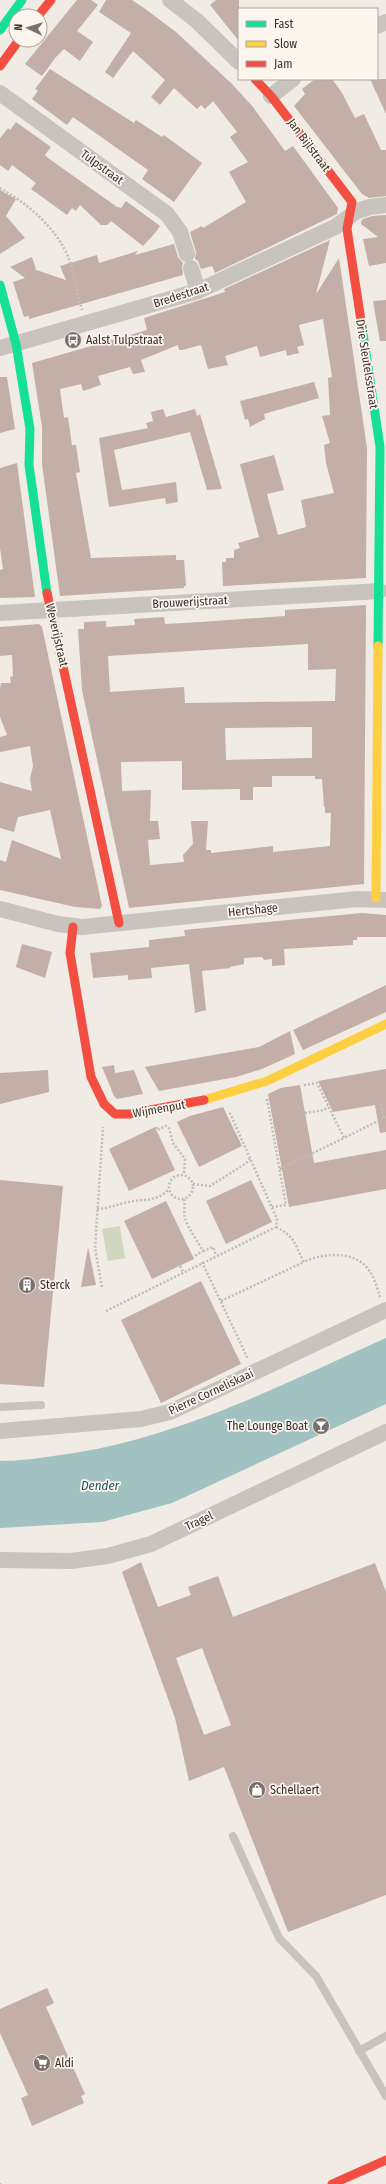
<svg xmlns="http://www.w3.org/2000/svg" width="386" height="2184" font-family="'Fira Sans Condensed',sans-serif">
<rect width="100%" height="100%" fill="#f0ebe5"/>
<path fill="#d1d6bf" d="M 120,1226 L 125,1258 L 108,1261 L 102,1229 Z"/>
<path fill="#a1c2c1" d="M 386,1338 L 386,1404 L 172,1503 L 102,1522 L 0,1528 L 0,1461 C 20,1461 40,1458 60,1455 C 175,1440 281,1385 386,1338 Z"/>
<g fill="#c3afa7" fill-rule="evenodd">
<path d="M 77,0 L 91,0 L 98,5 L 77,31 L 93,42 L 80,61 L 64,49 L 56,57 L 42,76 L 25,64 Z"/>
<path d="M 106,0 L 132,0 L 144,8 L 176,32 L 231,83 L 253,107 L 285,151 L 293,146 L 338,208 L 337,214 L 215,273 L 212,266 L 201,269 L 198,261 L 195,259 L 196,252 L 190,232 L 202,226 L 203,228 L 246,202 L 229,172 L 248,162 L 230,137 L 237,132 L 213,101 L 205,109 L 201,105 L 197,109 L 174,88 L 160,105 L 151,97 L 165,80 L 133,51 L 113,78 L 105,72 L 131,33 L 99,12 Z"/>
<path d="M 216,0 L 239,0 L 239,41 L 210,5 Z"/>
<path d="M 50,69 L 134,123 L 136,120 L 162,137 L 164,135 L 202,163 L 174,202 L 142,179 L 148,170 L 111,144 L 73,117 L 67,125 L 32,99 L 38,91 L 35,89 Z"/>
<path d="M 315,79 L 332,79 L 342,93 L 355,118 L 364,114 L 381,150 L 386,150 L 386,196 L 369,198 L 362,194 L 294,106 L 305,94 L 302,89 Z"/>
<path d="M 370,79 L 386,79 L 386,114 Z"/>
<path d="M 16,122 L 51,147 L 45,155 L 48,158 L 117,207 L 121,208 L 126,201 L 160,226 L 156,232 L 143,246 L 111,221 L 107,225 L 101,225 L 80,205 L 76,211 L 72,208 L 67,215 L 31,189 L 36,183 L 12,165 L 8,171 L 0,165 L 0,138 L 8,128 L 10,130 Z"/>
<path d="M 0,190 L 16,199 L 6,216 L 25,238 L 0,254 Z"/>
<path d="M 386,215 L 386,263 L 369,266 L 363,239 L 378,237 L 361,224 L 361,222 L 363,219 L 372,216 Z"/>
<path d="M 330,240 L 316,294 L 339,258 L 367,448 L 366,578 L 223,586 L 222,562 L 226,562 L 226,558 L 234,558 L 234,550 L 240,548 L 238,543 L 259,537 L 240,464 L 274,455 L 284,490 L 267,494 L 278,535 L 306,527 L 301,500 L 334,493 L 326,463 L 324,445 L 330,443 L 322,416 L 330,415 L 328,378 L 332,377 L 323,319 L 299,325 L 304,345 L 297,347 L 299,353 L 287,356 L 286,350 L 260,357 L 257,346 L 225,356 L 228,365 L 208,369 L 201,345 L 182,350 L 179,350 L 178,345 L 141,360 L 145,372 L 133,374 L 130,367 L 98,376 L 101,385 L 83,391 L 81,384 L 60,389 L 64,418 L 68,417 L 72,445 L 76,445 L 80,472 L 76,473 L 91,558 L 176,555 L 176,560 L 184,560 L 186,586 L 184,586 L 184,588 L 60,596 L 42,464 L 42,427 L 32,363 L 147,330 L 144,318 L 225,292 L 224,289 Z"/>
<path d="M 174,244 L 178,257 L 183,263 L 182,266 L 183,275 L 29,319 L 29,316 L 24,317 L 13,282 L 25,278 L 10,267 L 32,257 L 36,270 L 66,280 L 60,266 L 97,255 L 99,263 L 138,251 L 135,255 Z"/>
<path d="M 386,300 L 386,341 L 380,341 L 373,301 Z"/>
<path d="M 0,377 L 7,377 L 15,429 L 0,433 Z"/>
<path d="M 314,382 L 319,398 L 264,414 L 265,419 L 250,427 L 248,419 L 245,420 L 240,401 Z"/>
<path d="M 163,409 L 166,417 L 195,409 L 197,416 L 200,414 L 222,489 L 207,490 L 190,432 L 114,450 L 122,490 L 176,482 L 178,502 L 166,504 L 165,498 L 109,507 L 99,438 L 148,428 L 146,423 L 153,421 L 151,412 Z"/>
<path d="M 17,463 L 35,597 L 0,598 L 0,570 L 3,569 L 0,548 L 0,468 Z"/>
<path d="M 366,605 L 364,884 L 129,908 L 82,690 L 78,629 L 84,629 L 84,622 L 106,621 L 106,627 L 135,625 L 134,619 L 164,617 L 165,624 L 201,622 L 285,616 L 285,610 ZM 308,644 L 308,670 L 336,669 L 335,701 L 185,703 L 184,687 L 110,692 L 108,656 ZM 312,727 L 312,758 L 226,760 L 225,728 ZM 182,761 L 182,790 L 240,789 L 240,800 L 253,800 L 253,787 L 272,787 L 272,776 L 315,776 L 315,779 L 322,779 L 324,807 L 325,807 L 325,813 L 331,813 L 330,846 L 273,852 L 273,846 L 211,853 L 211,850 L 206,850 L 208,821 L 191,821 L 193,844 L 183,855 L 184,862 L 150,865 L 148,840 L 160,839 L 158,821 L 150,821 L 151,790 L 122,791 L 121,762 Z"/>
<path d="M 39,624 L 42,627 L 102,906 L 100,909 L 75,907 L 0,890 L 0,860 L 6,862 L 12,840 L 61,859 L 50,810 L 18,817 L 14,832 L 0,828 L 0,782 L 32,791 L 30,779 L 33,766 L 30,746 L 0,752 L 0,737 L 7,735 L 0,717 L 0,688 L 1,683 L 11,683 L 10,677 L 13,676 L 12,655 L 0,656 L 0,627 Z"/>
<path d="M 362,913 L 386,915 L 386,937 L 357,937 L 357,940 L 353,940 L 353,945 L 284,949 L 285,965 L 272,966 L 272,959 L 264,960 L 262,957 L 244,958 L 244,964 L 230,967 L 230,968 L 202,971 L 206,1010 L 195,1013 L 189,964 L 151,968 L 152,978 L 128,980 L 128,975 L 93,978 L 90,953 L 149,947 L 149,940 L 185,936 L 184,930 Z"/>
<path d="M 22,944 L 52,952 L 45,978 L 16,967 Z"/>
<path d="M 386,985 L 386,1012 L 303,1050 L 293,1030 Z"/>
<path d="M 290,1031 L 295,1054 L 262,1069 L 236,1077 L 159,1091 L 145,1067 L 259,1047 Z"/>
<path d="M 114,1065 L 115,1073 L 134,1070 L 143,1094 L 117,1099 L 114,1096 L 102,1067 Z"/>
<path d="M 386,1069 L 386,1132 L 380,1133 L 375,1105 L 333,1112 L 318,1081 Z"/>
<path d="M 48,1070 L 49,1092 L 0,1104 L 0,1073 Z"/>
<path d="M 300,1085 L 314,1163 L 386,1150 L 386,1189 L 289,1207 L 268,1094 L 281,1088 Z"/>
<path d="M 223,1107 L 242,1146 L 199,1167 L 177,1122 L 190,1116 Z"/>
<path d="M 155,1127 L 175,1170 L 129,1191 L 109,1149 Z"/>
<path d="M 0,1180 L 63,1186 L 44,1387 L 0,1384 Z"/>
<path d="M 251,1180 L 272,1222 L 226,1244 L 206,1201 Z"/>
<path d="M 166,1201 L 194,1259 L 152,1279 L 124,1221 Z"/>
<path d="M 88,1247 L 96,1285 L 81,1287 Z"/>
<path d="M 201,1281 L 241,1364 L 161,1403 L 121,1320 Z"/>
<path d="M 141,1562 L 158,1607 L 191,1595 L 188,1587 L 218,1576 L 233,1617 L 375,1563 L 386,1592 L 386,1895 L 288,1932 L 224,1767 L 189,1781 L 175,1718 L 122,1572 ZM 202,1648 L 231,1725 L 204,1735 L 176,1658 Z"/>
<path d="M 47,1988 L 54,2003 L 46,2007 L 85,2094 L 81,2096 L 84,2103 L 32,2126 L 21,2098 L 28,2095 L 0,2033 L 0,2009 Z"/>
</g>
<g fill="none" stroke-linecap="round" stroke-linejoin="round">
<g stroke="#c2bbb6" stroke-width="2.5" stroke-dasharray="2 2" stroke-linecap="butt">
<path d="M 0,188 C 28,204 57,228 69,259 C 74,275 77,293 82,310"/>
<path d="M 304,1085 L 317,1083 L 344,1138 L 386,1117"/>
<path d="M 267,1099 L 286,1205 L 272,1207"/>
<path d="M 381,1104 L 383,1118"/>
<path d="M 305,1113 L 324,1110 L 328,1106"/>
<path d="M 156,1127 L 157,1130 L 166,1126 L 169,1128 L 173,1143 L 185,1159 L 184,1175"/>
<path d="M 280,1169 L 344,1138"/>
<circle cx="181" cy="1187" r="12"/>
<path d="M 193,1184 L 210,1186 L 245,1164 L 250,1159"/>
<path d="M 184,1199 C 186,1206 183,1211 185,1218 C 187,1226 198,1242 203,1251 L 193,1257"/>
<path d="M 97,1209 C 110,1208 121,1203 134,1201 C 147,1199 157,1201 168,1190"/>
<path d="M 276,1227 C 296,1237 294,1244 304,1262 C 322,1253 354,1250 368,1269 C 374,1276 377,1288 380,1297"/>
<path d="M 203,1251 L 213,1247 L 216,1255"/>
<path d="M 202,1262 L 248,1359"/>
<path d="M 180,1266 L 183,1272"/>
<path d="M 102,1287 L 95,1248 L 103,1127"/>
<path d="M 221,1301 L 304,1262"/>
<path d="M 106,1311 L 276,1227 L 277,1219 L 229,1111"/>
<path d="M 0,2183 L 0,2184"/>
</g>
<g stroke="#c9c3be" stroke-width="8">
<path d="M 0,1407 L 41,1405"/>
<path d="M 233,1836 L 279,1938 L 316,1976 L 386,2096"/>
<path d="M 359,2051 L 386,2036"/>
</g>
<g stroke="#c9c3be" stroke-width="16">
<path d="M 170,0 L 197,21 L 239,62"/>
<path d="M 377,26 L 386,22"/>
<path d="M 0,93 L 167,214 L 180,232 L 187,254"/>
<path d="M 271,96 L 293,79"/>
<path d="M 191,268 L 198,291"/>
<path d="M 0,348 L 198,291 L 335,227 L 357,211 L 370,207 L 386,205"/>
<path d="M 0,613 L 380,591"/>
<path d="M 0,909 L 58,924 L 82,927 L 357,899 L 386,900"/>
<path d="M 0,1431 L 141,1419 L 170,1412 L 386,1310"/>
<path d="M 0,1560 L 71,1561 L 108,1556 L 151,1544 L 386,1432"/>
</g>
<g stroke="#16e098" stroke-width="9">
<path d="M 0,30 L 22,0"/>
<path d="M 0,285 L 16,344 L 30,429 L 29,465 L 47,593"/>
<path d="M 362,327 L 380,447 L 378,646"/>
</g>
<g stroke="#ffcf43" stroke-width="9">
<path d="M 376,898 L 378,646"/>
<path d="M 204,1100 L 267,1081 L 386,1024"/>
</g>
<g stroke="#f24e42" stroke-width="9">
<path d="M 38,16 L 51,0"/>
<path d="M 0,66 L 19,40"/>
<path d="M 255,79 L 271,96 L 352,202 L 347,229 L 362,327"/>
<path d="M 47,593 L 119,923"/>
<path d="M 73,927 L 70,953 L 91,1077 L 104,1104 L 115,1114 L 129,1114 L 204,1100"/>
<path d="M 332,2184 L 386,2160"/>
</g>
</g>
<defs>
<g id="bus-disc" transform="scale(0.9)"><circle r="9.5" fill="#7a716c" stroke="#fbf5ee"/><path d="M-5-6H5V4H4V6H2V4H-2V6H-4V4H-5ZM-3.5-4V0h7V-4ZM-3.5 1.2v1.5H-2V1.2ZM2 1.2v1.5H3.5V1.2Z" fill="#fff"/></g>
<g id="building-disc" transform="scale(0.9)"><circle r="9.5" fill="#7a716c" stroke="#fbf5ee"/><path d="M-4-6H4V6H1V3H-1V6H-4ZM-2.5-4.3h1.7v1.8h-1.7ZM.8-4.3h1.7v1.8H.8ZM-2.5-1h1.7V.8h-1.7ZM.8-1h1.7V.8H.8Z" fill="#fff"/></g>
<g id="bar-disc" transform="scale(0.9)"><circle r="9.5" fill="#7a716c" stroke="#fbf5ee"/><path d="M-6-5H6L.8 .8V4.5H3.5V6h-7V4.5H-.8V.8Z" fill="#fff"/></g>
<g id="shop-disc" transform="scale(0.9)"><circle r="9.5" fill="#7a716c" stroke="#fbf5ee"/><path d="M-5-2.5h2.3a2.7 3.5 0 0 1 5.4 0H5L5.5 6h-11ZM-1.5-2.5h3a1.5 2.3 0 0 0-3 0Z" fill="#fff"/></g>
<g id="supermarket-disc" transform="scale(0.9)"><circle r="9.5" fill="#7a716c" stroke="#fbf5ee"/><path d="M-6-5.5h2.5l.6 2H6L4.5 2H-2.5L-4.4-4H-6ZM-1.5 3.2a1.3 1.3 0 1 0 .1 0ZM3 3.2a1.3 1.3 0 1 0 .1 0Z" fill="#fff"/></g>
</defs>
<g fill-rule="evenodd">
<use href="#bus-disc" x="73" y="340"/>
<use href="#building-disc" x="27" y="1285"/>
<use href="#bar-disc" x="321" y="1426"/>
<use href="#shop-disc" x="257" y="1790"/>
<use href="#supermarket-disc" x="42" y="2063"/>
</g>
<g text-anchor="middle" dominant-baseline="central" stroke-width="3.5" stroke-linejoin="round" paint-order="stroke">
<g font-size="12" fill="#3b302b" stroke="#fbf5ee">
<text transform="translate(309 145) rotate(53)">Jan Bijlstraat</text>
<text transform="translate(102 167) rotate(36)">Tulpstraat</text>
<text transform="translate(181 295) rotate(-18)">Bredestraat</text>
<text transform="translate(367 364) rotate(81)">Drie Sleutelsstraat</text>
<text transform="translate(190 602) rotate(-3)">Brouwerijstraat</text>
<text transform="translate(57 635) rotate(77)">Weverijstraat</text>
<text transform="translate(253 910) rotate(-6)">Hertshage</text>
<text transform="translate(159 1109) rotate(-10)">Wijmenput</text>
<text transform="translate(211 1392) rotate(-25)">Pierre Corneliskaai</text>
<text transform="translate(199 1521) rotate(-25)">Tragel</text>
</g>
<g font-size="12" fill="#3b302b" stroke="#fbf5ee" text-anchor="start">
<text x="86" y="340">Aalst Tulpstraat</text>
<text x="40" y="1285">Sterck</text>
<text x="308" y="1426" text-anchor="end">The Lounge Boat</text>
<text x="270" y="1790">Schellaert</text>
<text x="55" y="2063">Aldi</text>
</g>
<g font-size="13" font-style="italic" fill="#1f5a5e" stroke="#fbf5ee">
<text x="100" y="1485">Dender</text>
</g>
</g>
<rect x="238" y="8" width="140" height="72" fill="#fbf5ee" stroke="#aea6a0"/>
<rect x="246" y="21" width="20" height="6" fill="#16e098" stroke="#aea6a0"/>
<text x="274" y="28" font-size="12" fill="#3b302b">Fast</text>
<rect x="246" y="41" width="20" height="6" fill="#ffcf43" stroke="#aea6a0"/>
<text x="274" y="48" font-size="12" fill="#3b302b">Slow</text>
<rect x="246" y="61" width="20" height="6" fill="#f24e42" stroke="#aea6a0"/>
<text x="274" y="68" font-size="12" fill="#3b302b">Jam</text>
<g transform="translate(28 28) rotate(274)"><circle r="19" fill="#fbf5ee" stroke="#aea6a0"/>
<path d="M0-3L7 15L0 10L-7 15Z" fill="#7a716c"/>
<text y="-6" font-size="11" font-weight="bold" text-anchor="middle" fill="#3b302b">N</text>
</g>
</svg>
